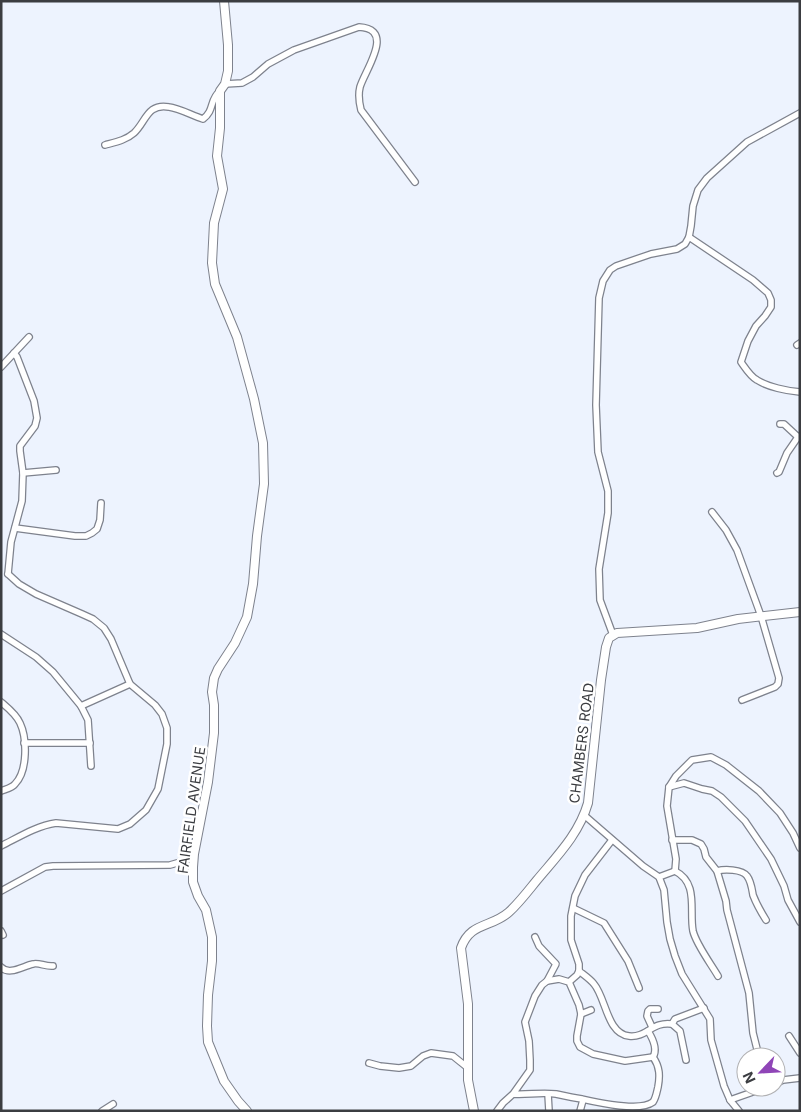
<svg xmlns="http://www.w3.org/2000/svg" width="801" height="1112" font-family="Inter,sans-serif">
<rect width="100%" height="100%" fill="#edf3fe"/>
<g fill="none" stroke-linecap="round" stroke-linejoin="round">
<g stroke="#7e828d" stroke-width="8">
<g id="street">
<path d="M 225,84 L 242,83 L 253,77 L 268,64 L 294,50 L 359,27 C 396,29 365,70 360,87 C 358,95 359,102 361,110 L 415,182"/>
<path d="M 105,145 C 116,142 126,140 134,133 C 146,122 147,103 169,107 C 179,108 193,116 203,119 C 215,110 209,100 220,91"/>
<path d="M 689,237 L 753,280 L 768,293 L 771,300 L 771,307 L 765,316 L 756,326 L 748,341 L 741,362 C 746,369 750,376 757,380 C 768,387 787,391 800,392"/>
<path d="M 797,345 L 800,343"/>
<path d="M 1,367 L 29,337"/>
<path d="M 780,424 L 784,424 L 798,437 L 800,436"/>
<path d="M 23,473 L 56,470"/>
<path d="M 777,473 L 779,472 L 787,453 L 798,437"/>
<path d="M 712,512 L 726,530 L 737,550 L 761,616 L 779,678 L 778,684 L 775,687 L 742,700"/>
<path d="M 15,528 L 75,536 L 86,536 L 92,533 L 97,529 L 100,520 L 101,503"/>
<path d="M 8,574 L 11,542 L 22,501 L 23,473 L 20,451 L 20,446 L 35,426 L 37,418 L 34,401 L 17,357 L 14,353"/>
<path d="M 1,634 L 36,657 L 53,672 L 81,706 L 88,720 L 91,766"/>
<path d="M 613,635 L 600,600 L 599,569 L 608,513 L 608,491 L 598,452 L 596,405 L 599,298 L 603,281 L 610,270 L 616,266 L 651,254 L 677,249 L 685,244 L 689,237 L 691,226 L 693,206 L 698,190 L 707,178 L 747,142 L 800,113"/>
<path d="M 1,702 C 8,708 16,714 20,723 C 27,738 28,771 15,784 C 12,788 6,789 1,791"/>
<path d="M 81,706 L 130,684"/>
<path d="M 24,743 L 90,743"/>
<path d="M 669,787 L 684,783 L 702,789 L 712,791 L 721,797 L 745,821 L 771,859 L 784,886 L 788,900 L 800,922"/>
<path d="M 584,815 L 643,866 L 659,877 L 664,890 L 667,922 L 670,939 L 675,956 L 682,974 L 710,1019 L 711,1040 L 724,1086 L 730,1100 L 739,1111"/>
<path d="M 672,840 L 692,840 L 701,844 L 704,849 L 706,857 L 717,871 L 726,901 L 727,910 L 749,993 L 753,1033 L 759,1057"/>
<path d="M 1,846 C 19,837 36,826 56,823 L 118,829 L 130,824 L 146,810 L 158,789 L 167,744 L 167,728 L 162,714 L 155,705 L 130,684 L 111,639 L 104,628 L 93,619 L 82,614 L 36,594 L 19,584 L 8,574"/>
<path d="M 675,871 L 676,859 L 667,806 L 669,787 L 676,776 L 692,760 L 711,757 L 726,765 L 759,791 L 780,813 L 793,833 L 800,848"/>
<path d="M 675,871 C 699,883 689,911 693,931 C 696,944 711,964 718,976"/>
<path d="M 717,871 C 724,869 742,869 747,876 C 751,881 752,889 753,895 C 756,903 761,912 766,920"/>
<path d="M 659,877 L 675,871"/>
<path d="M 1,891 L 45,867 L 53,866 L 170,865 L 184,861 L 191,855 L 194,854"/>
<path d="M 573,908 L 604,923 L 628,961 L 639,988"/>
<path d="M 1,931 L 3,935"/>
<path d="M 535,937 L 539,946 L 556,964 L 547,981"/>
<path d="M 1,967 C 9,976 23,966 33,964 C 38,962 46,967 53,966"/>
<path d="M 579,971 C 584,975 590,979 594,984 C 606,998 607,1034 629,1036 C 647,1038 652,1021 672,1024 L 680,1031 L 686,1060"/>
<path d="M 569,982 L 577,975 L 579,971 L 579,964 L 571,940 L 571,916 L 575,896 L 585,875 L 612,840"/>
<path d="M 581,1014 L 591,1010"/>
<path d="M 672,1024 L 675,1019 L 704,1008"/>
<path d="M 652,1027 L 647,1016 L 648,1011 L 650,1009 L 658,1009"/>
<path d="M 648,1031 C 653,1039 658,1049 653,1057"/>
<path d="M 789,1036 L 800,1053"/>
<path d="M 369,1063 L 380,1066 L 399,1068 L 411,1066 L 423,1056 L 431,1053 L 453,1056 L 468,1068"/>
<path d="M 776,1083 L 783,1080 L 800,1078"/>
<path d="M 548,1094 L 549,1111"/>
<path d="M 730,1100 L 767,1087"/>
<path d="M 102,1111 L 113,1104"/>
<path d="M 497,1111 L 503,1103 L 513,1094 L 530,1070 L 530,1060 L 529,1041 L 525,1022 L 535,996 L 542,985 L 547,981 L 559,979 L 569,982 L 579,1005 L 581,1014 L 577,1036 L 577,1041 L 580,1047 L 593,1054 L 625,1061 L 653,1057 C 660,1067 660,1076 658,1087 C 657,1091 656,1098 653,1102 C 640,1112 600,1103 582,1099 C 574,1098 565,1096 556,1094 C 542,1092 527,1095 513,1094"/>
<path d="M 580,1111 L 583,1100"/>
</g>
</g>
<g stroke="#7e828d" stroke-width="10">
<g id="secondary">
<path d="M 224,1 L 228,45 L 228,71 L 225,84 L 220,91 L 220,128 L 217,156 L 223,189 L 214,223 L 212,263 L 215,284 L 237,337 L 254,399 L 263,443 L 264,484 L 257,536 L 253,584 L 247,617 L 235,643 L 218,669 L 214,678 L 212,692 L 214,705 L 214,733 L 208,782 L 194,854 L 193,867 L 193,882 L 198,896 L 206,910 L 212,937 L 212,961 L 208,995 L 207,1026 L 208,1042 L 224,1081 L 238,1101 L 247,1111"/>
<path d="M 474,1111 L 468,1080 L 468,1004 L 461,948 C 470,922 491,928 509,912 C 519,903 528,891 537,880 C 557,856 579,834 588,803 L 601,680 L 606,647 L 609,638 L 617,633 L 697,628 L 738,619 L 800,612"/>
</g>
</g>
<use href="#street" stroke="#fff" stroke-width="5.5"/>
<use href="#secondary" stroke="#fff" stroke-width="8"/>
</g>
<g text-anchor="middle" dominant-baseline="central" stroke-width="5" stroke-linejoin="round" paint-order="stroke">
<g font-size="14" fill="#3b3d41" stroke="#fff">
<text transform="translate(581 743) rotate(-83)">CHAMBERS ROAD</text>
<text transform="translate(191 810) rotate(-82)">FAIRFIELD AVENUE</text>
</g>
</g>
<rect width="801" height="1112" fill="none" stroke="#3b3d41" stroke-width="5"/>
<g transform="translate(761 1072) rotate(245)"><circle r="24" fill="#ffffff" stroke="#b1b1b3"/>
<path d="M0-4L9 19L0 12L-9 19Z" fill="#8f45b7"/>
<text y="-8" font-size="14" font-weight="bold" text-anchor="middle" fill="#3b3d41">N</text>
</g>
</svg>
